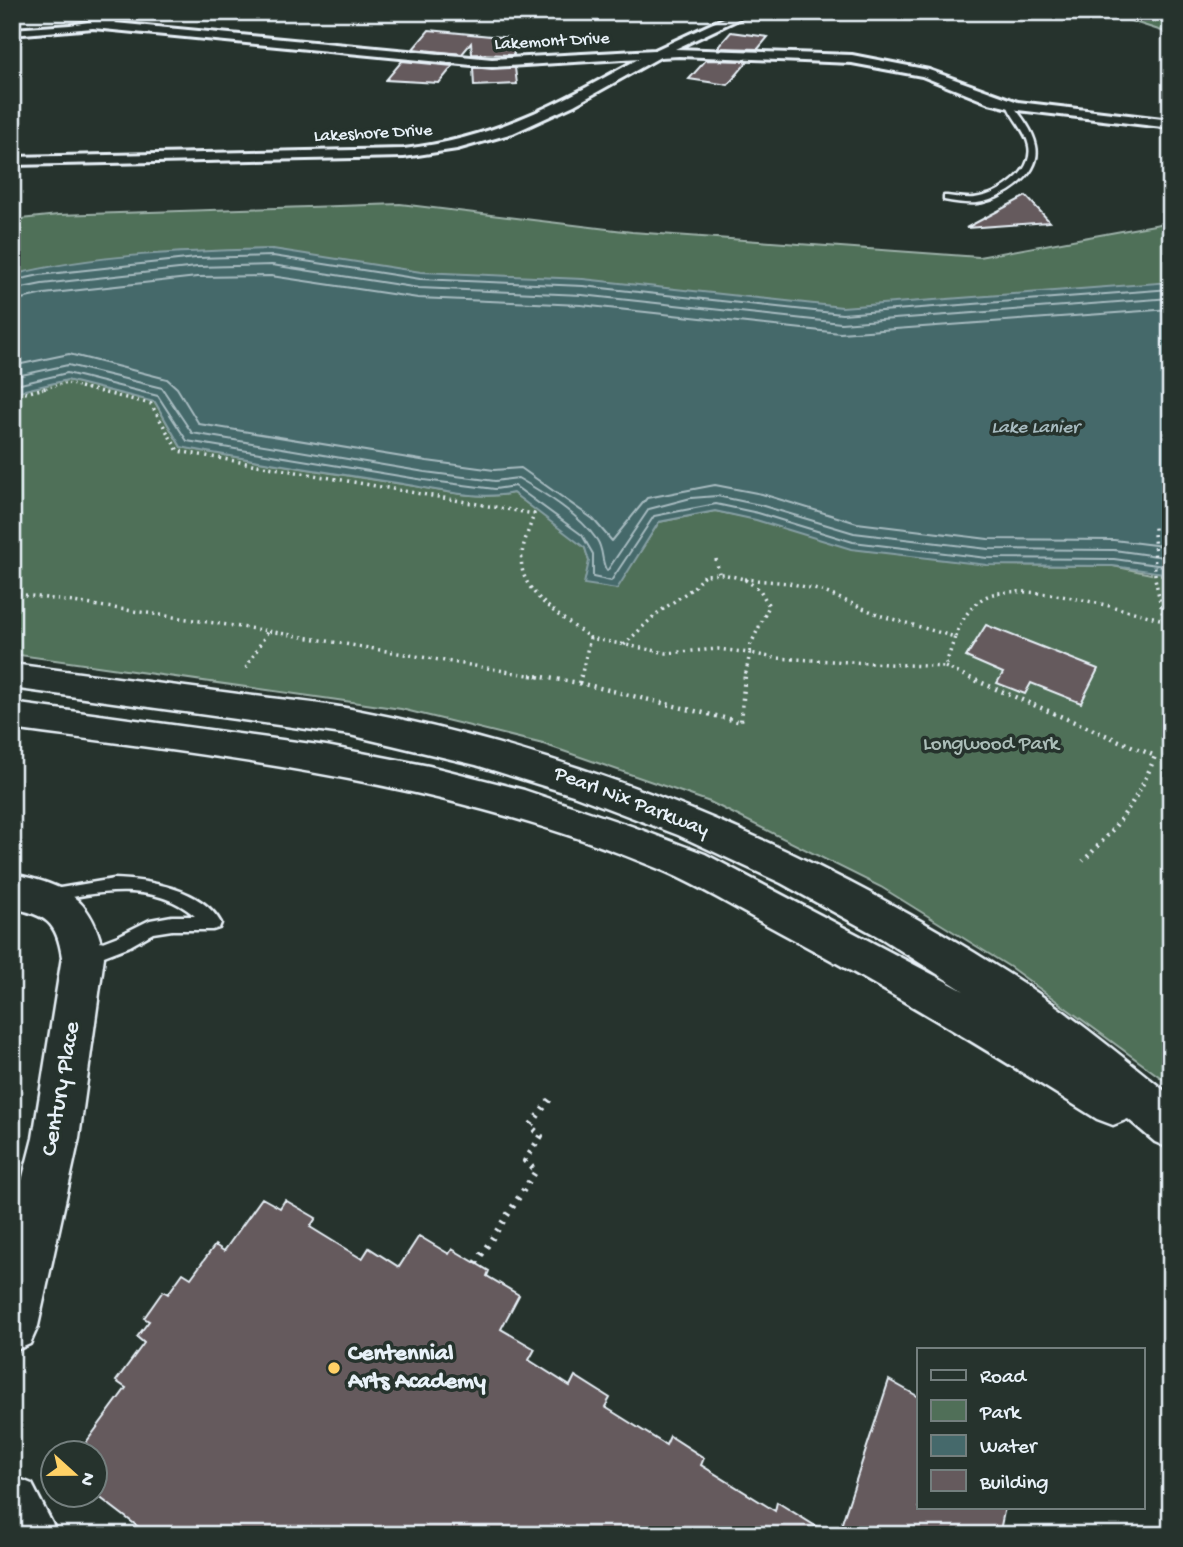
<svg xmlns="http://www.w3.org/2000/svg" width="1183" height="1547" font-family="'Gochi Hand',sans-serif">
<rect width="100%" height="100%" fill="#26332d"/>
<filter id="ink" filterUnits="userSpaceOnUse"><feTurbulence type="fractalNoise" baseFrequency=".0143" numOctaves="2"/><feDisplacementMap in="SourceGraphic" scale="14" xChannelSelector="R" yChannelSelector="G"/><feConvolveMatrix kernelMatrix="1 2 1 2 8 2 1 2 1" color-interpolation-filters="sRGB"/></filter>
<g filter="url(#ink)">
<g fill="#506f58" stroke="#9cb0a8" stroke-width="2">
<path d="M 1103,12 L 1171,12 L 1171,34 L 1168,33 Z"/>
<path d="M 400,204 L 632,232 L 979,257 L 1171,222 L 1171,285 L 987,314 L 12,280 L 12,220 L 58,215 Z"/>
<path d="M 67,380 L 155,402 L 181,447 C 255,461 328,473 402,484 C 437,489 478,501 513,493 L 577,540 L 585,548 L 589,561 L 616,589 L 659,522 L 715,511 L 987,565 L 1113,566 L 1151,574 L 1150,528 L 1159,529 L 1161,575 L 1171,579 L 1171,1085 L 1010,967 L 881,887 L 710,802 L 543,744 L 401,709 L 12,654 L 12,393 Z"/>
</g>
<path fill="#45696b" stroke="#869fa3" stroke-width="2" d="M 273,249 L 421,272 L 583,279 L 842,307 L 1171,282 L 1171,574 L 1113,566 L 987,565 L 851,549 L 756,520 L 715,511 L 659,522 L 617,589 L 584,584 L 589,561 L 585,548 L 513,493 C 477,501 434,489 397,483 C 325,472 253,461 181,447 L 155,402 L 67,380 L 12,393 L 12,275 C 96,254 187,251 273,249 Z"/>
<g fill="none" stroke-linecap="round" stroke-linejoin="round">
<g stroke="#a7bbc0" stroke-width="2">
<path d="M 12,281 L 40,275 L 196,258 L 273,256 L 420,279 L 583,286 L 842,314 L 1171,289"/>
<path d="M 12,290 L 42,284 L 197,267 L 272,265 L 419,288 L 582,295 L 841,323 L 1171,298"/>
<path d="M 12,301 L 44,294 L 197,277 L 271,276 L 418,298 L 581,305 L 840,333 L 1171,309"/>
<path d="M 12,366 L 69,354 L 167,379 L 177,388 L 199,424 L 427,461 L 494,470 L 521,468 L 593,519 L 612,541 L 647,498 L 715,485 L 762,494 L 857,523 L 988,539 L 1114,540 L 1171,547"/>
<path d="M 12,377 L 68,365 L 162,388 L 192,433 L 425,472 L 495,481 L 518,478 C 544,493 580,515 597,540 C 604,550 601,563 607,571 L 649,509 L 691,498 L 717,496 L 760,505 L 854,533 L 988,549 L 1114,550 L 1171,558"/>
<path d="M 12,386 L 67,373 L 158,396 L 187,441 L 424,480 L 495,489 L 515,486 L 582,535 L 593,554 L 593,577 L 611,581 L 654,516 L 716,504 L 758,513 L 853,542 L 987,558 L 1114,559 L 1171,567"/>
</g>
</g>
<g fill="#655a5d" stroke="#e8f1f8" stroke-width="2">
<path d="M 429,30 L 511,38 L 514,55 L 472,54 L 471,43 L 462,54 L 413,49 Z"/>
<path d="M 731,32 L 768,37 L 758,49 L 717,48 Z"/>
<path d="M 706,60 L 748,61 L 728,85 L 689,79 Z"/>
<path d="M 402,61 L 453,66 L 439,83 L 386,80 Z"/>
<path d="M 473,68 L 515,68 L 517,84 L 474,86 Z"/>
<path d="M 1026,196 L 1050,222 L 966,228 Z"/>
<path d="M 986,625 L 1098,669 L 1081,703 L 1031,683 L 1025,694 L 997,683 L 1003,673 L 966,657 Z"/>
<path d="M 262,1198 L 280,1208 L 285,1200 L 316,1218 L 310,1227 L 362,1259 L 369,1248 L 399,1267 L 419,1236 L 449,1254 L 452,1249 L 489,1271 L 487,1276 L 519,1295 L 501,1329 L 535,1349 L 529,1360 L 570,1386 L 575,1376 L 610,1398 L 605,1407 L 666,1445 L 670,1436 L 704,1458 L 701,1465 L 775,1511 L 777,1502 L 830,1535 L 149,1535 L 94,1493 L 94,1452 L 79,1452 L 126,1388 L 116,1381 L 144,1343 L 137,1337 L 149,1321 L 144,1318 L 163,1291 L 168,1294 L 183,1273 L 191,1278 L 215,1245 L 224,1251 Z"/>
<path d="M 889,1380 L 919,1397 L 919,1507 L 1005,1507 L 999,1535 L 838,1535 Z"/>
</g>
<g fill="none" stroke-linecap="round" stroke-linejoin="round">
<g stroke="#e8f1f8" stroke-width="5">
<g id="lane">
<path d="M 1007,103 L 1011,103 C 1021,116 1033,130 1036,146 C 1042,175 1002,200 977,203 C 967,204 955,202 944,200 L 944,196 L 947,196 C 958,197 969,200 980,197 C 1002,193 1034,171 1029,146 C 1026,129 1010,117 1007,103 Z"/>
<path d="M 114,879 C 149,880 203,889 221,923 L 219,928 L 213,930 L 172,930 L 153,933 L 130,946 L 91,961 L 85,963 L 79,961 L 77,956 L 79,951 L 118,936 L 150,920 L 172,916 L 195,916 C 154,880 96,892 48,902 L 43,901 L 40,896 L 43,891 L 48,890 Z"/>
</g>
</g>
<g stroke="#e8f1f8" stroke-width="6">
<path id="street" d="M 737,12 L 753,12 L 675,49 L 852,55 L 929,70 L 1018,102 L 1171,120 L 1171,128 L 1018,110 L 989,103 L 922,76 L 852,63 L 679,56 L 660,57 L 574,105 L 513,133 L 457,149 L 404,157 L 12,165 L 12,157 L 404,149 C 497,138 559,103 640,58 L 492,67 L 93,28 L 12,35 L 12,29 L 70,25 L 111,18 L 117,21 L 115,23 L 492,59 L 655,50 Z"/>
</g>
<g stroke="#e8f1f8" stroke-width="5">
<g id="secondary">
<path d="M 12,664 C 88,674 163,684 238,694 C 276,699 313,702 351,709 C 583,753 805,844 1004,971 C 1063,1008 1117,1052 1171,1096 L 1171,1149 L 1155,1142 L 1128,1119 L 1113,1125 L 1097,1119 C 992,1053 887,989 778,931 C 740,911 703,888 664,871 C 453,782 237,759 12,729 L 12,703 L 326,746 L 429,766 L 524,790 L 631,826 L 705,854 L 964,991 L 881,938 L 781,883 L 678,835 L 573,795 L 476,765 L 350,735 L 12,688 Z"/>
<path d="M 12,874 C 67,885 94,899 104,957 L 79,1138 L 38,1326 L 30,1344 L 12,1352 L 12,1220 L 33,1138 L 62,957 C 57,922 46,915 12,908 Z"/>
<path d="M 12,1476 L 32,1484 L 58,1535 L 12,1535 Z"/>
</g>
</g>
<path stroke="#e8f1f8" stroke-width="2.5" stroke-dasharray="1 3.5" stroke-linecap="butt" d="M 42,389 L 65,383 L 88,389"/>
<g stroke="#e8f1f8" stroke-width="3.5" stroke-dasharray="2 4.5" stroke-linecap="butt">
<path d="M 80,387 L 151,404 L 178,451 L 534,514 C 529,531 519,550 522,568 C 527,598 568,621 590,638"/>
<path d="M 12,396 L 50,387"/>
<path d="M 716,559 L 719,573"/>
<path d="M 744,579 L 789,583 L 822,591 L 882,616 L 955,637 L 945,667 L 775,658 L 750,653 L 750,646 L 769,606 L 760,590 Z"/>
<path d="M 12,593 L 268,631 L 540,677"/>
<path d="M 955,637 C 961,620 974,599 993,594 C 1035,584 1122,609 1164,620 L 1155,578 L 1154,527"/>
<path d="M 624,645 L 655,615 L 693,588 L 704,575 L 723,574 L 744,579"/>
<path d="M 945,667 L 967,677"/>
<path d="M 246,668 L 268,631"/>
<path d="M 581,677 L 590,638 L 667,653 L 718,649 L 750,653 L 745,677"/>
</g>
<g stroke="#e8f1f8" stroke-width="4.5" stroke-dasharray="2 5" stroke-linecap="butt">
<path d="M 530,675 L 579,683"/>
<path d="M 963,675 L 1155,756 C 1139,799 1116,829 1083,861"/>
<path d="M 579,683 L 741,722 L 745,675"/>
<path d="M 579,683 L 581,675"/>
</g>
<path stroke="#e8f1f8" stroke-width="6" stroke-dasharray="2.5 7" stroke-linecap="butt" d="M 476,1263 L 536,1171 L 525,1161 L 541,1136 L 530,1126 L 550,1099"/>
<use href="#lane" fill="#26332d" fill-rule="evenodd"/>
<use href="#street" fill="#26332d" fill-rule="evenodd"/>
<use href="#secondary" fill="#26332d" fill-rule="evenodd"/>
</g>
</g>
<circle fill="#ffd166" stroke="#26332d" stroke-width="2.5" cx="334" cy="1368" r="7"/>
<g text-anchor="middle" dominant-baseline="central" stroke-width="7" stroke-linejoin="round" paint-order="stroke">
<g font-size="18" fill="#e8f1f8" stroke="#26332d">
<text transform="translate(552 42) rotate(-3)">Lakemont Drive</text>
<text transform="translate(373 134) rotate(-3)">Lakeshore Drive</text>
</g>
<g font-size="19" font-style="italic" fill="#a7bbc0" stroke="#26332d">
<text x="1035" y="428">Lake Lanier</text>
</g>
<g font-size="21" fill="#abbdb8" stroke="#26332d">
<text x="991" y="745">Longwood Park</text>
</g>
<g font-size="21" fill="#e8f1f8" stroke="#26332d">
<text transform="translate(631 803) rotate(21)">Pearl Nix Parkway</text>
</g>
<g font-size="24" fill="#e8f1f8" stroke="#26332d">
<text transform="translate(62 1089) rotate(-80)">Century Place</text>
</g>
<g font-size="24" font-weight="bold" fill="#e8f1f8" stroke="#26332d" text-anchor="start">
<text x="348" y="1354">Centennial<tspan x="348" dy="28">Arts Academy</tspan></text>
</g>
</g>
<rect width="1183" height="1547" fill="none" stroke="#26332d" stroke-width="42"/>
<rect x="21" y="21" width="1141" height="1505" fill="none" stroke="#e8f1f8" stroke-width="2.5" filter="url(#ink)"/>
<rect x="917" y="1348" width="228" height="161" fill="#26332d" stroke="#747f7e" stroke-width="2"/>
<rect x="931" y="1370" width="35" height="10" fill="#26332d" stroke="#747f7e" stroke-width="2"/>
<text x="980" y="1382" font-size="21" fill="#e8f1f8">Road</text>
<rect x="931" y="1400" width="35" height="21" fill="#506f58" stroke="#747f7e" stroke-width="2"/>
<text x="980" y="1418" font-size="21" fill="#e8f1f8">Park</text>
<rect x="931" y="1435" width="35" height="21" fill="#45696b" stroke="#747f7e" stroke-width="2"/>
<text x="980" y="1452" font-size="21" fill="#e8f1f8">Water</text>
<rect x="931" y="1470" width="35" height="21" fill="#655a5d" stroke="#747f7e" stroke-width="2"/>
<text x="980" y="1488" font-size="21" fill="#e8f1f8">Building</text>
<g transform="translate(74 1474) rotate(111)"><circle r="33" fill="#26332d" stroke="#747f7e" stroke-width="2"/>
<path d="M0-5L12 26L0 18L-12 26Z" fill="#ffd166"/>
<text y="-10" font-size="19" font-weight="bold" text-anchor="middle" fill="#e8f1f8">N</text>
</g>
</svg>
